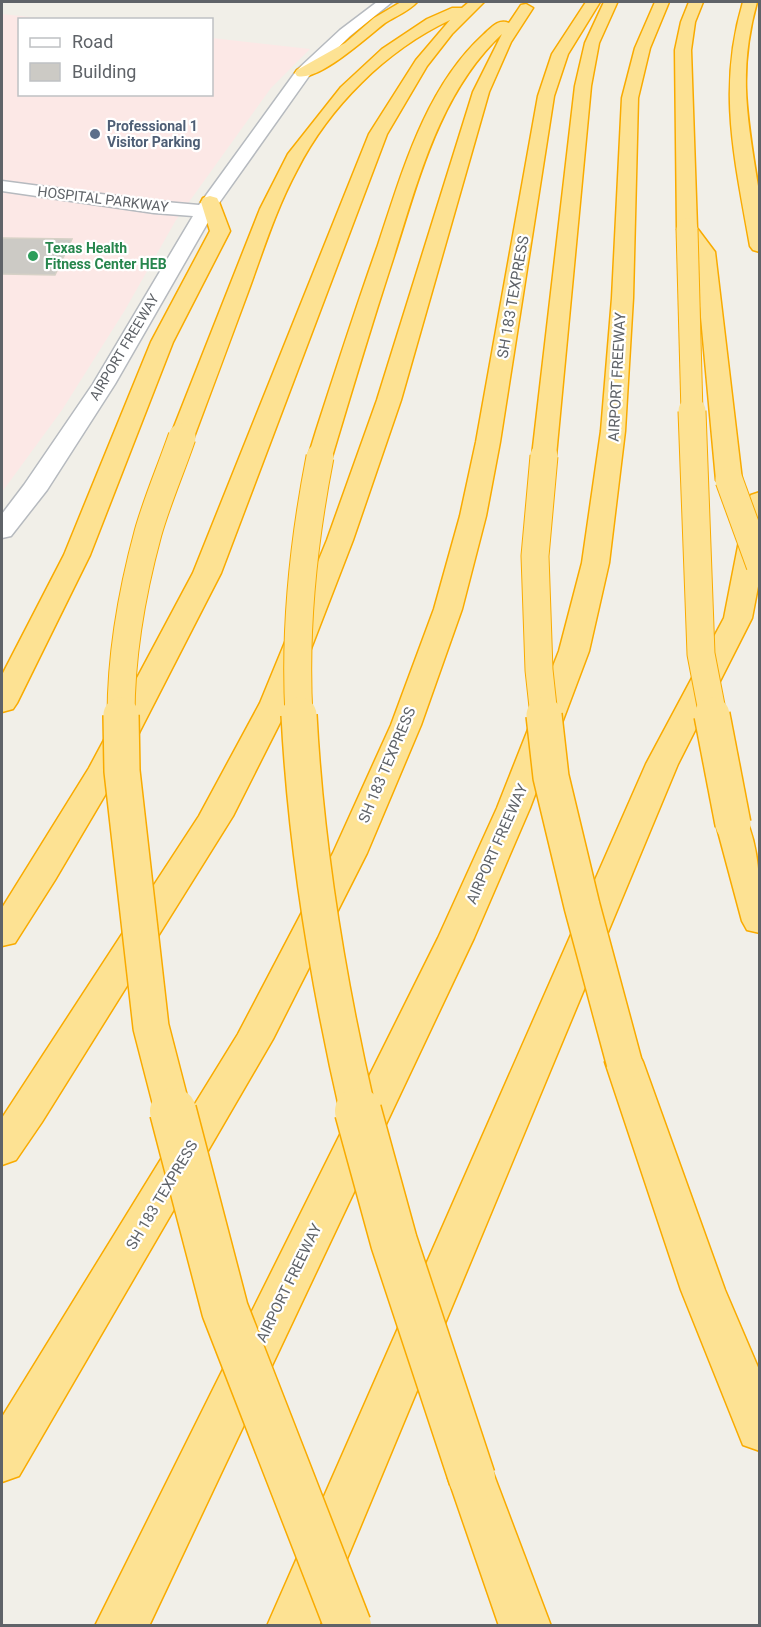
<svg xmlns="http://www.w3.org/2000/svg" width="761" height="1627" font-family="Roboto,sans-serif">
<rect width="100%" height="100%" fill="#f1efe8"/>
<path fill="#fce8e6" d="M 2,14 L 47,19 L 20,20 L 20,94 L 212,94 L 212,38 L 310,49 L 271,88 L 176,220 L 125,310 L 62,410 L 2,492 Z"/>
<path fill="#cccac5" stroke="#d6d1c6" stroke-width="1.5" d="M 2,238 L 72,239 L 55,275 L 2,274 Z"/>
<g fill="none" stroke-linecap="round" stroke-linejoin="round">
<g stroke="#b6babf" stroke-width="3">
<path id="secondary" d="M 377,2 L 392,2 L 350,36 L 309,76 L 219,203 L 115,384 L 47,490 L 11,536 L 2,538 L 2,514 L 24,485 L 93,384 L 193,216 L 154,213 L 2,191 L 2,181 L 154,201 L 199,205 L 297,70 L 340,30 Z"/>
</g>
<g stroke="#f9ab00" stroke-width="3">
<g id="highway">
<path d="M 401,2 L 417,2 C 409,11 396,16 385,23 C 368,36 319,82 297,76 L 295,73 L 297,70 L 345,43 L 374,18 Z"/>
<path d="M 469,2 L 484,2 L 452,34 L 427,66 L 387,134 L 221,573 L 121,768 L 55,880 L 15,943 L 2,946 L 2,908 L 89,768 L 193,573 L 369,134 L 416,60 L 450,20 C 386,50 329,107 297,170 C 276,209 263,251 248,292 C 230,341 212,389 194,437 L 191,442 L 182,444 L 173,442 L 170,437 L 260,209 L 288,154 L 341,87 L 382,49 L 427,19 L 452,8 L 462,8 Z"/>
<path d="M 586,2 L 600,2 L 568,54 L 554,96 L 500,442 L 486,516 L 462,609 L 421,725 L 367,853 L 273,1039 L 19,1476 L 2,1482 L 2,1417 L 238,1034 L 333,853 L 391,725 L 434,609 L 460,516 L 476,442 L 538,96 L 552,54 Z"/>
<path d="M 604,2 L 617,3 L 599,43 L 591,86 L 556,456 L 553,461 L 544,463 L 535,461 L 532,456 L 575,86 L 585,43 Z"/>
<path d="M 655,2 L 669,2 L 650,48 L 638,98 L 633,298 L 625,431 L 609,563 L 589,651 L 530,808 L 474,938 L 149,1626 L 95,1626 L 438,938 L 497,808 L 559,651 L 582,563 L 601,431 L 612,298 L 622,98 L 635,48 Z"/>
<path d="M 689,2 L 703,2 L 695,22 L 691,50 L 697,228 L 715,252 L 742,480 L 738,485 L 729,488 L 720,485 L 716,480 L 695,252 L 677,229 L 675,50 L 681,22 Z"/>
<path d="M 743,2 L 757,2 C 737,74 748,121 759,192 C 761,211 760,232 760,252 L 753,250 L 750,246 C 735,160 717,89 743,2 Z"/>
<path d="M 526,4 L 533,8 L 511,42 L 489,92 L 401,400 L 353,540 L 290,703 L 233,816 L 42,1122 L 16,1160 L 2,1165 L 2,1118 L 199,816 L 260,703 L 327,540 L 377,400 L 473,92 L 502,34 C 440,92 419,178 394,256 C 372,323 352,390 332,457 L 329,462 L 320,464 L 311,462 L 308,457 L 316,431 C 336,369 356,307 378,245 C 402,173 425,88 483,35 C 491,28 498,18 509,23 L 521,5 Z"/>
<path d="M 210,196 L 217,198 L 219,202 L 230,231 L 173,342 L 90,555 L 17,703 L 13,709 L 2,712 L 2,675 L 64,555 L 151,342 L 210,231 L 201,202 L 203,198 Z"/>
<path d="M 760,492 L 760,576 L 752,618 L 678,764 L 319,1626 L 267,1626 L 646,764 L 724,618 L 747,500 L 751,495 Z"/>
<path d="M 733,813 L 745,817 C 761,850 760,895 760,933 L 747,930 L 742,921 L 716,824 L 721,817 Z"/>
<path d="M 624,1048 L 638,1052 L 643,1062 L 725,1290 L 760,1372 L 760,1451 L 743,1445 L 681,1290 L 605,1062 L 610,1052 Z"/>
<path d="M 472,1455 L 489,1462 L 551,1626 L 499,1626 L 448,1478 L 455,1462 Z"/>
</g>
</g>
<use href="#secondary" fill="#fff" fill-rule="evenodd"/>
<use href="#highway" fill="#fde293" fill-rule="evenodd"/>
<g stroke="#f9ab00" stroke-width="23" stroke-linecap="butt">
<path id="highway-bridge-far3" d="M 687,229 L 692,413"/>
</g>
<g stroke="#f9ab00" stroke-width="29" stroke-linecap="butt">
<g id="highway-bridge-far2">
<path d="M 692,411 L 701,654 L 713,716"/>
<path d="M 544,456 L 535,556 L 539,670 L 544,716"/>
<path d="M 729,480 L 760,565"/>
<path d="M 121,716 C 121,655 132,592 148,533 C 157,501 171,469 182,437"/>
<path d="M 299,716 C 294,628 303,544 320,457"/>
</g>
</g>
<g stroke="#f9ab00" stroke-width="38" stroke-linecap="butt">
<g id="highway-bridge-far1">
<path d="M 121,715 L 122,771 L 151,1027 L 173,1112"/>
<path d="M 299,715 C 306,848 328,982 358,1112"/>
<path d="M 544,715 L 551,777 L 582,906 L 624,1062"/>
<path d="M 712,715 L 733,824"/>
</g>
</g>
<g stroke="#f9ab00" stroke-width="49" stroke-linecap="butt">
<g id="highway-bridge">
<path d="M 173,1111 L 225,1310 L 348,1626"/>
<path d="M 358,1111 L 394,1242 L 472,1478"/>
</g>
</g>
<use href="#highway-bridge-far3" stroke="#fde293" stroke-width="21"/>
<use href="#highway-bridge-far2" stroke="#fde293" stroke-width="27"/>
<use href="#highway-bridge-far1" stroke="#fde293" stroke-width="35"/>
<use href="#highway-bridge" stroke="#fde293" stroke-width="46"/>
</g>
<circle fill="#5c6f8a" stroke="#fff" stroke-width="2" cx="95" cy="134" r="6"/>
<circle fill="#2e9e5b" stroke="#fff" stroke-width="2" cx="33" cy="256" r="6"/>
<g text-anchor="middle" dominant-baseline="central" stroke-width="4.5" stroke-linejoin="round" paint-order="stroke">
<g font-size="14" font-weight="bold" fill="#4e5e75" stroke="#fff" text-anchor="start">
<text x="107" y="126">Professional 1<tspan x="107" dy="16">Visitor Parking</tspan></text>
</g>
<g font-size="14" fill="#5f6368" stroke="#fff">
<text transform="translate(103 199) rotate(7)">HOSPITAL PARKWAY</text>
<text transform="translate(124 347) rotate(-59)">AIRPORT FREEWAY</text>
</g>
<g font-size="14" font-weight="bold" fill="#27864d" stroke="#fff" text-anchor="start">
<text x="45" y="248">Texas Health<tspan x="45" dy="16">Fitness Center HEB</tspan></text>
</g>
<g font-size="15" fill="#5f6368" stroke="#fff">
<text transform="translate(513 297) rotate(-80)">SH 183 TEXPRESS</text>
<text transform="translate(617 377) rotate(-87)">AIRPORT FREEWAY</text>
<text transform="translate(387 765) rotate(-67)">SH 183 TEXPRESS</text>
<text transform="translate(497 844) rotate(-66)">AIRPORT FREEWAY</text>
<text transform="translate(162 1195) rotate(-59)">SH 183 TEXPRESS</text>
<text transform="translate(289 1283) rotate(-64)">AIRPORT FREEWAY</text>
</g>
</g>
<rect width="761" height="1627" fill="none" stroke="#5f6368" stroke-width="6"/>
<rect x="18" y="18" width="195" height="78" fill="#ffffff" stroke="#bfc1c3" stroke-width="1.5"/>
<rect x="30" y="38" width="30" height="9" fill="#ffffff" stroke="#bfc1c3" stroke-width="1.5"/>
<text x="72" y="48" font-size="18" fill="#5f6368">Road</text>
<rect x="30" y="63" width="30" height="18" fill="#cccac5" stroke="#bfc1c3" stroke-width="1.5"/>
<text x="72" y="78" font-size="18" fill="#5f6368">Building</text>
</svg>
